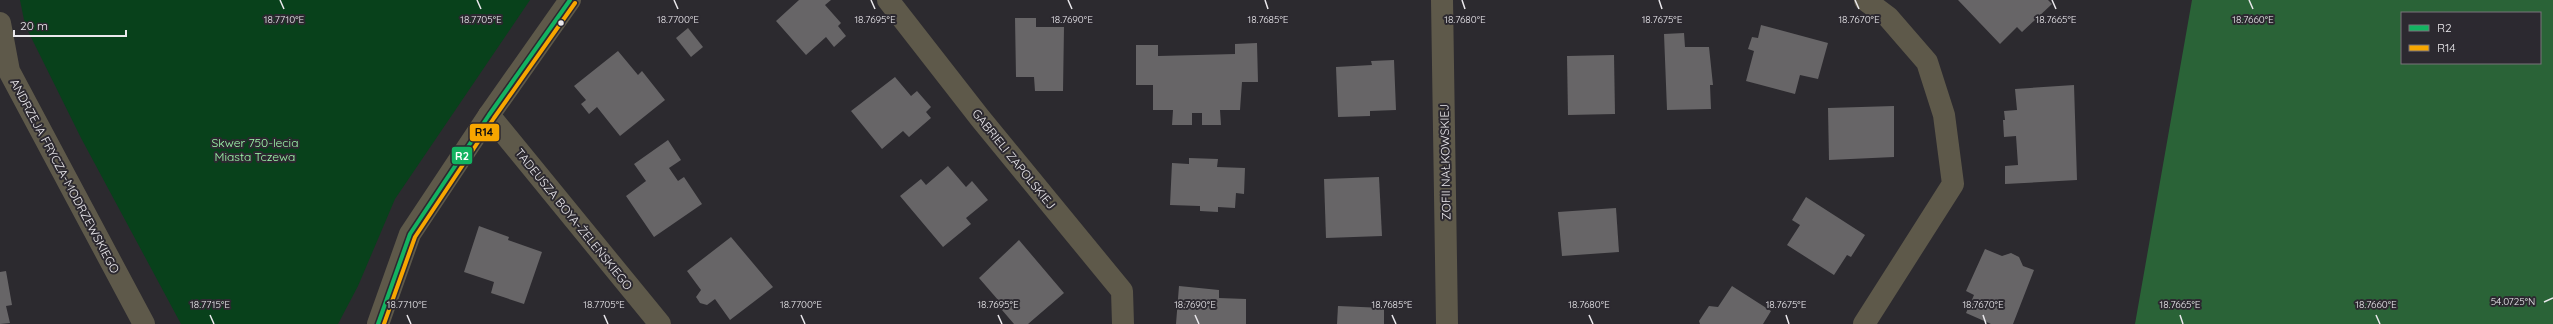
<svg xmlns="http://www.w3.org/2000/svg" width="2553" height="324" font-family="Quicksand,sans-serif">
<rect width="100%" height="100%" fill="#2c2a2f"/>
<path fill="#08411b" d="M 20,0 L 530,0 L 395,199 L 358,286 L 338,324 L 181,324 L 81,138 L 25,25 Z"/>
<path fill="#2a6337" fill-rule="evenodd" d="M 2192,0 L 2553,0 L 2553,324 L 2135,324 ZM 2402,13 L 2540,13 L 2540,63 L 2402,63 Z"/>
<g fill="#676567">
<path d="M 799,0 L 831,0 L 825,5 L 841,23 L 838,26 L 846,36 L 834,47 L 826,37 L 806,55 L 776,21 Z"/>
<path d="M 1958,0 L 2048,0 L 2052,4 L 2022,32 L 2017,27 L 2000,44 Z"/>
<path d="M 1015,18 L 1036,18 L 1036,27 L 1064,27 L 1063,91 L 1035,91 L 1034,77 L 1016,77 Z"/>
<path d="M 1761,25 L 1828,43 L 1818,79 L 1800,75 L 1795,94 L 1746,81 L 1754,51 L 1748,49 L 1752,37 L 1758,38 Z"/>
<path d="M 688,28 L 703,47 L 691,57 L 676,38 Z"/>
<path d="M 1684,33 L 1685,47 L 1709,47 L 1713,85 L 1710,85 L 1711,109 L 1667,110 L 1664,34 Z"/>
<path d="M 1257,43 L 1258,82 L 1242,82 L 1240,110 L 1220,110 L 1221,125 L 1202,125 L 1202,113 L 1192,113 L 1192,125 L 1172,125 L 1173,110 L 1153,110 L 1153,85 L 1136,85 L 1136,45 L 1158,45 L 1158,56 L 1197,55 L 1235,54 L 1235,44 Z"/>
<path d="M 618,51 L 638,75 L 642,71 L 665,100 L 620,136 L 597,107 L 589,114 L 581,104 L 586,100 L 574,86 Z"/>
<path d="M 1614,55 L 1615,114 L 1568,115 L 1567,56 Z"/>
<path d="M 1394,60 L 1396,110 L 1370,111 L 1370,116 L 1338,117 L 1336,67 L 1372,65 L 1371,61 Z"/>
<path d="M 895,77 L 911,96 L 917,91 L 931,107 L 926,112 L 931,118 L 909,137 L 903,131 L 882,149 L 851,111 Z"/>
<path d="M 2074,85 L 2077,180 L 2005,184 L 2005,166 L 2018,165 L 2016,136 L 2004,137 L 2003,120 L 2005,120 L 2004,111 L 2017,110 L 2015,89 Z"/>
<path d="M 1894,106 L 1894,157 L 1829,160 L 1828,108 Z"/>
<path d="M 668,140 L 681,160 L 669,168 L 678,181 L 684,177 L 702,204 L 654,237 L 626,196 L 646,181 L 634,164 Z"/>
<path d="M 1189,158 L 1218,159 L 1217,167 L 1245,168 L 1244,194 L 1236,193 L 1235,208 L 1218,207 L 1218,212 L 1200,211 L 1200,206 L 1170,205 L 1172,163 L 1189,164 Z"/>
<path d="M 948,166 L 966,187 L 972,181 L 988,200 L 966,218 L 971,224 L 943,247 L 900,196 L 921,179 L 926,185 Z"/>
<path d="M 1379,177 L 1382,236 L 1326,238 L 1324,179 Z"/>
<path d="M 1806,197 L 1865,235 L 1851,257 L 1847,255 L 1834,275 L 1787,245 L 1800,225 L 1792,220 Z"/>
<path d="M 1616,208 L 1619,252 L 1562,256 L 1558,212 Z"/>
<path d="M 479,226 L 509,237 L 508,240 L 542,252 L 524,304 L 491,293 L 494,282 L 464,272 Z"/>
<path d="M 731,237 L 773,287 L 730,320 L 715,299 L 707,305 L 700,303 L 696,297 L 701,290 L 687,271 Z"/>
<path d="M 1019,240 L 1064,293 L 1028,324 L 1014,324 L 1002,310 L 1005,308 L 979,278 Z"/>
<path d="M 1985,249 L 2002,256 L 2011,253 L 2019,257 L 2023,266 L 2034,270 L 2013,324 L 1991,324 L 1966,313 L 1974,295 L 1966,291 Z"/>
<path d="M 6,271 L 12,305 L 6,306 L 10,323 L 0,324 L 0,272 Z"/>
<path d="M 1179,286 L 1219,290 L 1219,298 L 1246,299 L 1246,324 L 1176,324 Z"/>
<path d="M 1732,286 L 1771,311 L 1763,324 L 1700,324 L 1699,321 L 1709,306 L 1718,307 Z"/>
<path d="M 1338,306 L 1384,308 L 1384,324 L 1337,324 Z"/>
</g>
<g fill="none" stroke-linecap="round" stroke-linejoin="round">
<g stroke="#5e594a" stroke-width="22">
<path d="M 888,0 L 980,118 L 1122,291 L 1123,324"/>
<path d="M 1442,0 L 1447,324"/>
<path d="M 0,23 L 9,71 L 144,324"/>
<path d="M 489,115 L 660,324"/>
<path d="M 378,324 L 410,234 L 489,115 L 570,0"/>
<path d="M 1864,324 L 1953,184 L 1944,115 L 1927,62 L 1888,17 L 1865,0"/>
</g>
<g stroke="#2c2930" stroke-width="7">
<path id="bus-1" d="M 378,324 L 410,234 L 489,115 L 570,0"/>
</g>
<g stroke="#2c2930" stroke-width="7">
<path id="bus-2" d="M 384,324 L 415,237 L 494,118 L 575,3"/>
</g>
<use href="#bus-1" stroke="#13b361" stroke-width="4"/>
<use href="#bus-2" stroke="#f7a600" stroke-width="4"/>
</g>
<path fill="none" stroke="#eae8ec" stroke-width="1.5" d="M 280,0 L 284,9M 477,0 L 481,9M 674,0 L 678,9M 871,0 L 875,9M 1068,0 L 1072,9M 1265,0 L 1268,9M 1462,0 L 1465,9M 1659,0 L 1662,9M 1855,0 L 1859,9M 2052,0 L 2056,9M 2249,0 L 2253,9M 2544,302 L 2553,298M 210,315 L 214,324M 407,315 L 411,324M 604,315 L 608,324M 801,315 L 805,324M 998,315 L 1002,324M 1195,315 L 1199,324M 1392,315 L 1396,324M 1589,315 L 1593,324M 1786,315 L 1789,324M 1983,315 L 1986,324M 2180,315 L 2183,324M 2376,315 L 2380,324"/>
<circle fill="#eae8ec" stroke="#2c2930" stroke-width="1.5" cx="561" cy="23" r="3.5"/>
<g text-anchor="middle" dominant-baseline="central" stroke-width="4" stroke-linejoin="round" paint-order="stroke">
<g font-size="12" fill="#a0faad" stroke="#2c2930">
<text x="255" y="142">Skwer 750-lecia<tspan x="255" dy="14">Miasta Tczewa</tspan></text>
</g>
<g font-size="12" fill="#eae8ec" stroke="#2c2930">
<text transform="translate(1014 159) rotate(51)">GABRIELI ZAPOLSKIEJ</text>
<text transform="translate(1445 162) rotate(-91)">ZOFII NAŁKOWSKIEJ</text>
<text transform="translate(65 176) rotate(62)">ANDRZEJA FRYCZA-MODRZEWSKIEGO</text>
<text transform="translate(574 219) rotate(51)">TADEUSZA BOYA-ŻELEŃSKIEGO</text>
</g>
</g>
<g font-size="10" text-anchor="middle" fill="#eae8ec" stroke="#2c2930" stroke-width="4" stroke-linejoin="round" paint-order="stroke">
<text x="2056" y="23">18.7665°E</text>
<text x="2253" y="23">18.7660°E</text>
<text x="284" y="23">18.7710°E</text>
<text x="481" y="23">18.7705°E</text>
<text x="678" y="23">18.7700°E</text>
<text x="875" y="23">18.7695°E</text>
<text x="1072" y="23">18.7690°E</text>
<text x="1268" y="23">18.7685°E</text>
<text x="1465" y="23">18.7680°E</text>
<text x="1859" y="23">18.7670°E</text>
<text x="1662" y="23">18.7675°E</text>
<text x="2513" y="305">54.0725°N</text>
<text x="210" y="308">18.7715°E</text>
<text x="407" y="308">18.7710°E</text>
<text x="604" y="308">18.7705°E</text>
<text x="801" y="308">18.7700°E</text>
<text x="998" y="308">18.7695°E</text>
<text x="1195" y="308">18.7690°E</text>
<text x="1392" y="308">18.7685°E</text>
<text x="1589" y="308">18.7680°E</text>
<text x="1786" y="308">18.7675°E</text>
<text x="1983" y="308">18.7670°E</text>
<text x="2180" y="308">18.7665°E</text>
<text x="2376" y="308">18.7660°E</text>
</g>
<g stroke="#2c2930" stroke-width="1.5">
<rect x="469" y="123" width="31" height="19" rx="4" fill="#f7a600"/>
<rect x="451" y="146" width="22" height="19" rx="4" fill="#13b361"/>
</g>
<g font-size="11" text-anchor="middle" font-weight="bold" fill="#fff">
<text x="462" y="160">R2</text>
</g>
<g font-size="11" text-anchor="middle" font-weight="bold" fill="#111">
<text x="484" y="136">R14</text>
</g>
<rect x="2401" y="12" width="140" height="52" fill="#2c2930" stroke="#78757b"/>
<rect x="2409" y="25" width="20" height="6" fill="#13b361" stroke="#78757b"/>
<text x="2437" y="32" font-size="12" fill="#eae8ec">R2</text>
<rect x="2409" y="45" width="20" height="6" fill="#f7a600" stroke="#78757b"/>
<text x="2437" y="52" font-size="12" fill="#eae8ec">R14</text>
<path d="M14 30v6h112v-6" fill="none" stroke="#eae8ec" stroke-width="2"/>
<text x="20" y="30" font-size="12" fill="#eae8ec" stroke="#2c2930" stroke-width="3" paint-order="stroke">20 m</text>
</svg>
